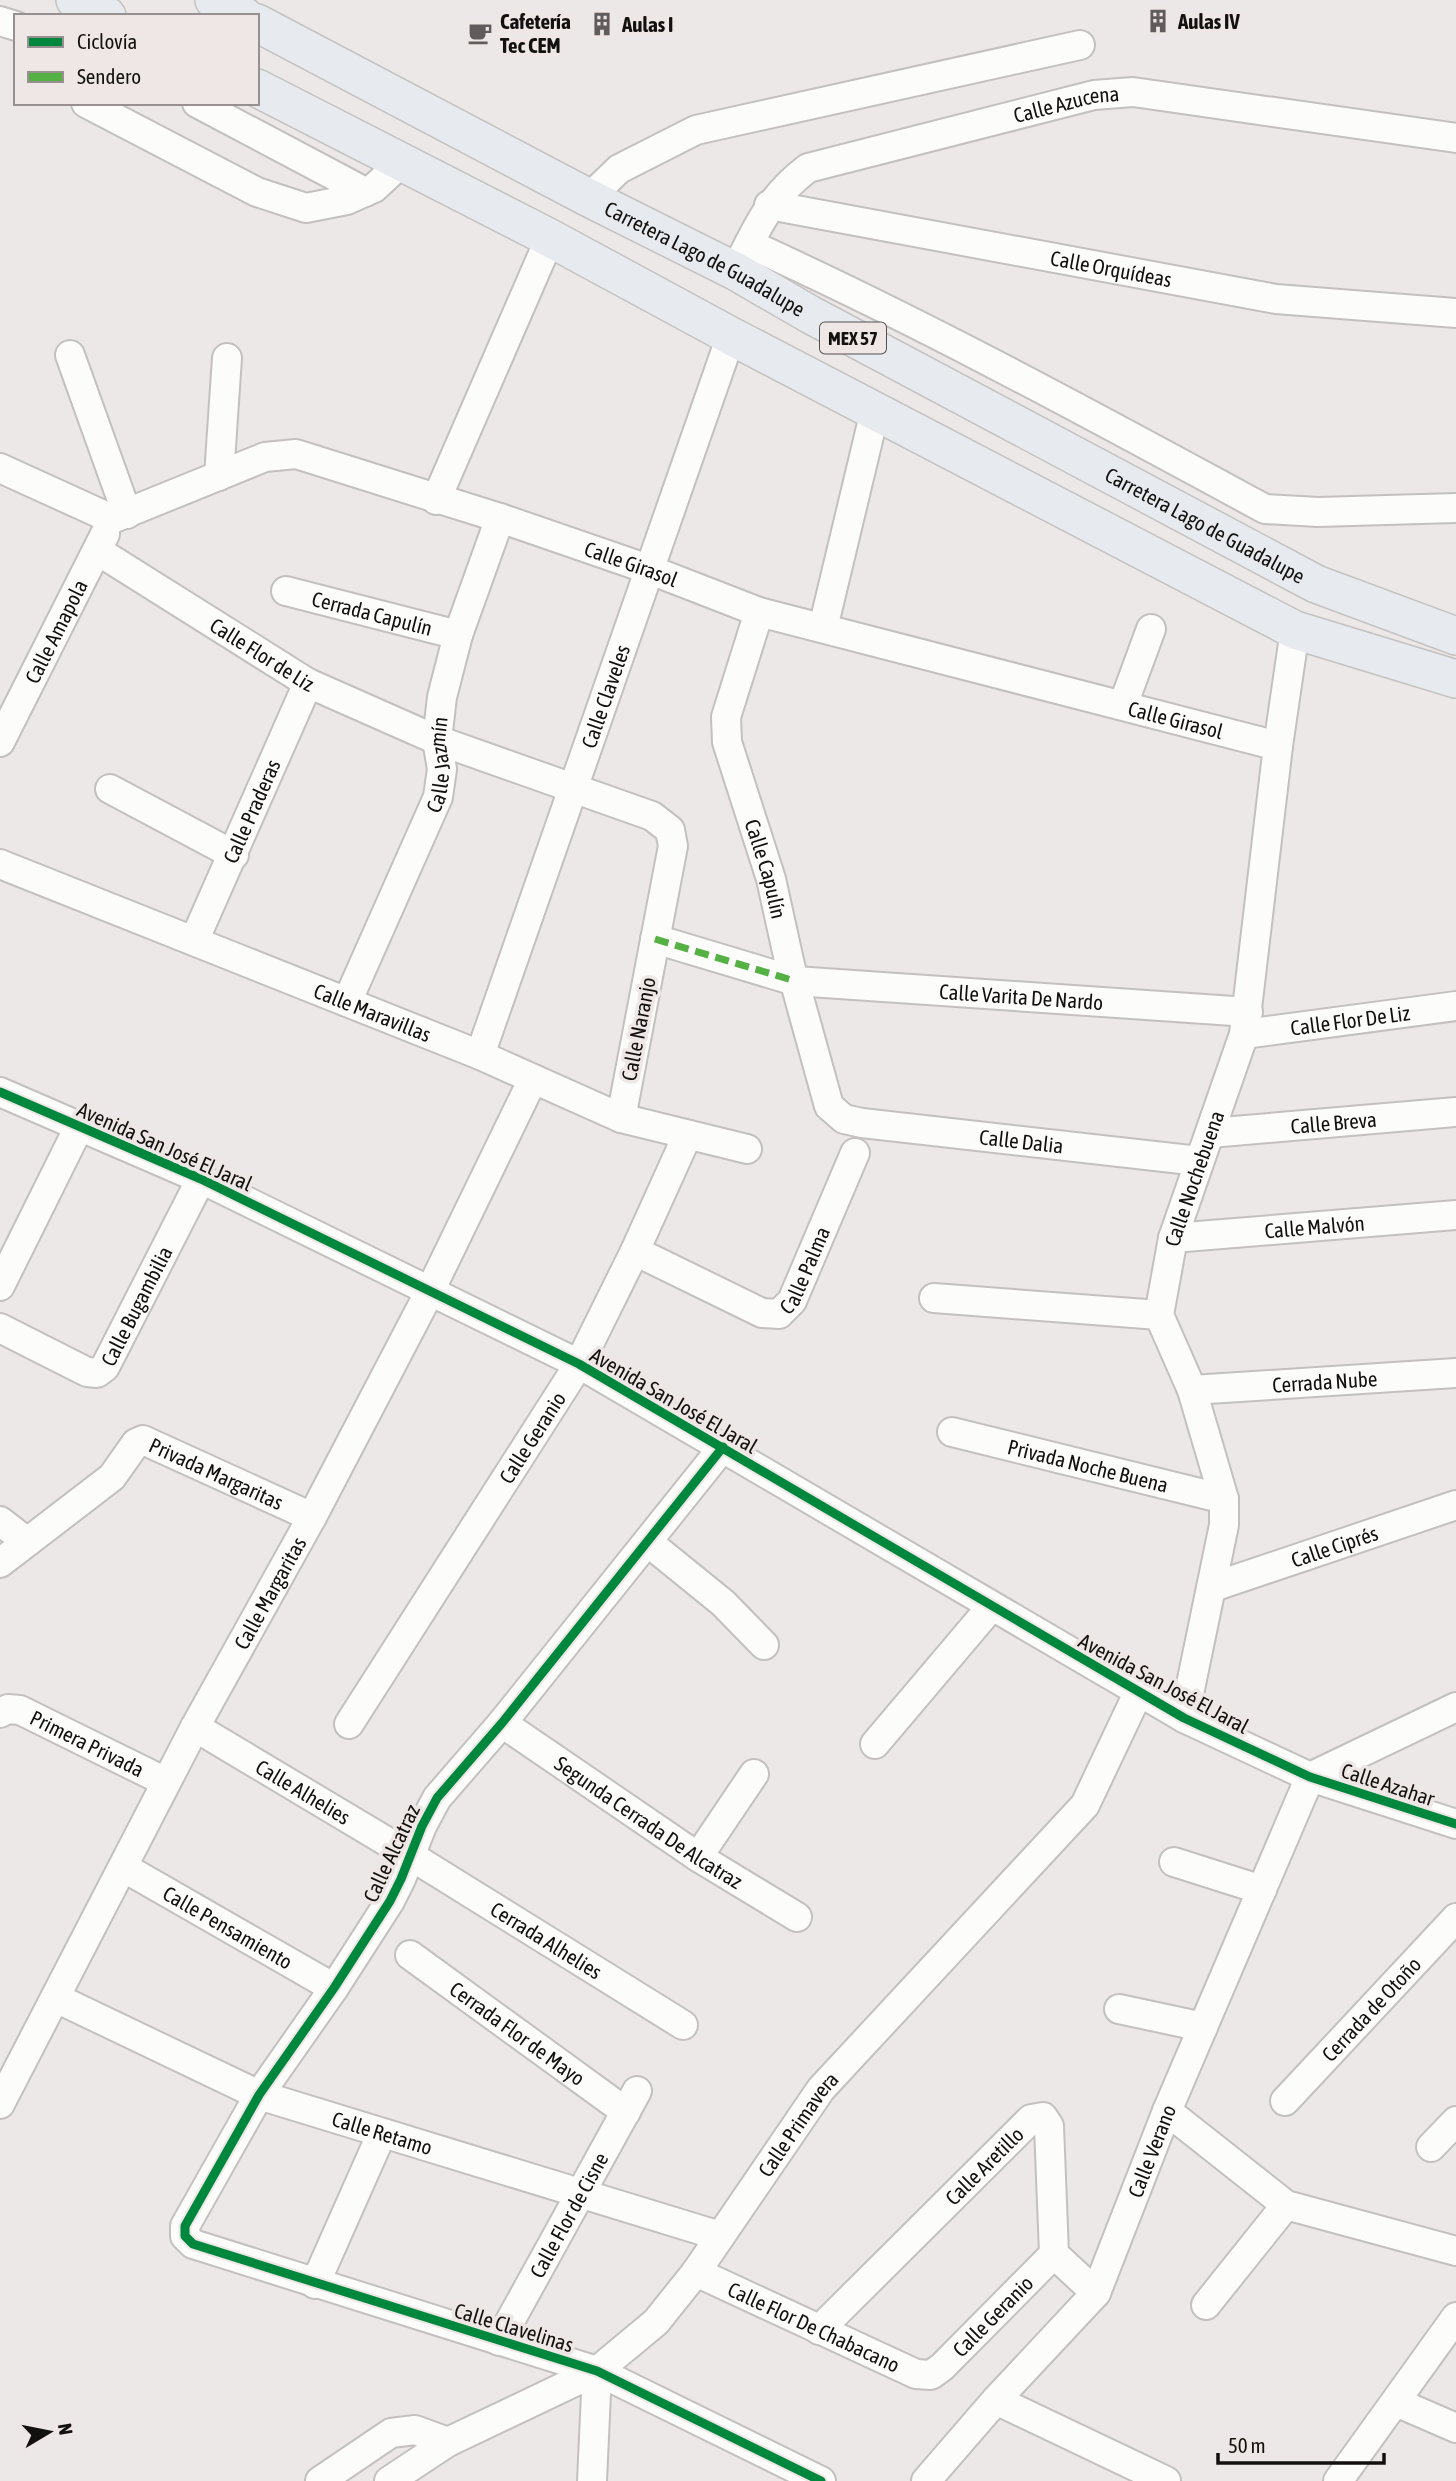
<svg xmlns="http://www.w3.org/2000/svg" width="1456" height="2481" font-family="'Asap Condensed',sans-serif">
<rect width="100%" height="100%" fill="#ece8e7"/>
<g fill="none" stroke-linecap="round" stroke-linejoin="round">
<g stroke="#c3c0bf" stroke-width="32">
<g id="minor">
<path d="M 0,21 L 16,26"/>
<path d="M 86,103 L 257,192 L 306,208 L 347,200 L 374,188 L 402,162"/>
<path d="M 197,103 L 365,192"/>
<path d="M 589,198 L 619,169 L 696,130 L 1080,45"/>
<path id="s1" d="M 769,205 L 1276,299 L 1456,313"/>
<path d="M 749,244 C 925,324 1095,417 1265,509 L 1318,512 L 1456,508"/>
<path id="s2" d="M 735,271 C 757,229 768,198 808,168 L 1094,95 L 1133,92 L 1456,138"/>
<path d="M 70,355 L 127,514"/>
<path id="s3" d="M 0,468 L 112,519 L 265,457 L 296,454 L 500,518 L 648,569 L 759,612 L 1278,746"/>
<path d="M 219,476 L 227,358"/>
<path d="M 436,500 L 550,238"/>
<path id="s4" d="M 98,551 L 308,683 L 437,740 L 652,816 L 670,830 L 673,846 L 621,1118"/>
<path id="s5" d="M 286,591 L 458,635"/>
<path id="s6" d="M 759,612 L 726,717 L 727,742 L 771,879 L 790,965 L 829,1106 L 844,1119 L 862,1123 L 1199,1161"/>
<path d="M 823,628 L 875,411"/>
<path d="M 1123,705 L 1151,629"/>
<path id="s7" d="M 0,742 L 105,534"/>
<path d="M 110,789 L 234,855"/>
<path id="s8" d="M 0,864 L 480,1055 L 621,1118 L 747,1149"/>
<path id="s9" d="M 655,939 L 795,981 L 1248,1012"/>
<path id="s10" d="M 194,941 L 308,683"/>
<path id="s11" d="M 347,1002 L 438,797 L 442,769 L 437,740 L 442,697 L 458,635 L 500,518"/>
<path id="s12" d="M 1244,1034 L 1456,1006"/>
<path id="s13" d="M 480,1055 L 731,336"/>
<path d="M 0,1092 L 201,1179 L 579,1364 L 1184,1718 L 1310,1777 L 1456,1824"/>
<path id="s14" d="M 1210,1133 L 1456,1112"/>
<path id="s15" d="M 1173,1238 L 1456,1215"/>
<path id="s16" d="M 635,1251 L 762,1313 L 779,1314 L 792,1301 L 855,1153"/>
<path d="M 0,1286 L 79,1127"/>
<path d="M 934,1298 L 1159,1315"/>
<path id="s17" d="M 0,1328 L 87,1372 L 97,1373 L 105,1367 L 201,1179"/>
<path id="s18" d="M 1192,1390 L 1456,1373"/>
<path id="s19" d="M 952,1432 L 1224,1499"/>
<path d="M 723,1447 L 502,1723 L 437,1798 L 422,1826 L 401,1879 L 390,1901 L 334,1988 L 259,2095 L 185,2226 L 185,2236 L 193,2244 L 597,2371 L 821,2481"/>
<path d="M 0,1521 L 27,1542"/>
<path d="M 649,1543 L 723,1603 L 764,1645"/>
<path id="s20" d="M 0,1563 L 112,1477 L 136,1443 L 143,1440 L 312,1517"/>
<path id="s21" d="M 1213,1587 L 1456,1505"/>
<path id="s22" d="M 0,1713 L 8,1709 L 20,1710 L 166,1782"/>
<path id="s23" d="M 1184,1718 L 1224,1525 L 1224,1499 L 1192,1390 L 1159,1315 L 1173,1238 L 1244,1034 L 1278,746 L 1295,630"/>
<path id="s24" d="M 502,1723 L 698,1857 L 797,1917"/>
<path id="s25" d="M 349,1724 L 579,1364 L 635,1251 L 687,1136"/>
<path id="s26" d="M 195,1727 L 411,1856 L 683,2025"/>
<path d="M 875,1744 L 991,1607"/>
<path d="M 1310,1777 L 1456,1707"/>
<path d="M 698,1857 L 754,1774"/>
<path d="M 1174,1862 L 1262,1890"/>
<path id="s27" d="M 123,1867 L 334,1988"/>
<path id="s28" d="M 410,1955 L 626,2112"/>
<path id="s29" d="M 56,1998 L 259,2095 L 720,2236"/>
<path d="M 1119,2009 L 1203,2027"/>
<path id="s30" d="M 1285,2101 L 1456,1918"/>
<path id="s31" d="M 0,2104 L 195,1727 L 312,1517 L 429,1293 L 533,1079"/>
<path d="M 1167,2111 L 1286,2205 L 1456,2251"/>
<path d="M 1431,2147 L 1456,2121"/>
<path id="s32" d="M 696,2272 L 916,2374 L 931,2375 L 942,2367 L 1054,2254"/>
<path d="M 315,2284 L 382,2133"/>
<path d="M 1206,2305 L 1286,2205"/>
<path id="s33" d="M 819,2330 L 1031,2119 L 1043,2117 L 1049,2126 L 1054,2254 L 1096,2293"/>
<path id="s34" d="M 499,2341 L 637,2091"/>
<path d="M 996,2400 L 1166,2481"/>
<path d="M 1396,2402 L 1456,2428"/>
<path d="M 320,2481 L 391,2433 L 415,2430 L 448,2442"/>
<path id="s35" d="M 389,2481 L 448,2442 L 597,2371 L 656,2322 L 696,2272 L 821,2089 L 1085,1805 L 1139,1691"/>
<path d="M 592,2481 L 597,2371"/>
<path id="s36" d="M 926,2481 L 996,2400 L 1096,2293 L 1167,2111 L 1310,1777"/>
<path d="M 1338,2481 L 1456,2317"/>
</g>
</g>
<g stroke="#c4c3c2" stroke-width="40">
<g id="major">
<path d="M 75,0 L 107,16"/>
<path d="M 214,0 L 244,16"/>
<path id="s37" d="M 257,23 L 589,198 L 735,271 L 811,315 L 1316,584 L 1456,636"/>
<path d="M 257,88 L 550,238 L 731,336 L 1295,630 L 1456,679"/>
</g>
</g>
<use href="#minor" stroke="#fcfcfb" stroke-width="28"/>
<use href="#major" stroke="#e7eaee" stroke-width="37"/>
<path stroke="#55b144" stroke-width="7" stroke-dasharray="14 7" stroke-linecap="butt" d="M 655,939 L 795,981"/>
<g stroke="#eee7e5" stroke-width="13">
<g id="cycleway">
<path d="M 0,1092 L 201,1179 L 579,1364 L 1184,1718 L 1310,1777 L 1456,1824"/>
<path d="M 723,1447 L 502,1723 L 437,1798 L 422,1826 L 401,1879 L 390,1901 L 334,1988 L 259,2095 L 185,2226 L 185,2236 L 193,2244 L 597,2371 L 821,2481"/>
</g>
</g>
<use href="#cycleway" stroke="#00873e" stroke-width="9"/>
</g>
<defs>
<g id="building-bare" transform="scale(1.89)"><path d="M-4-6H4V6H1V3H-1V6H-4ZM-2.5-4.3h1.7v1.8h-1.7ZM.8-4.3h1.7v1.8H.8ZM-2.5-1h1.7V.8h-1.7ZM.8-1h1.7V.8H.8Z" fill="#5f5c5b" stroke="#eee7e5" stroke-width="2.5" paint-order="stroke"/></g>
<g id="cafe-bare" transform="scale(1.89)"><path d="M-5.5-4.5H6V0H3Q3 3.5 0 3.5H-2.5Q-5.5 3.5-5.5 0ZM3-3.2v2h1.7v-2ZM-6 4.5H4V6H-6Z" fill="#5f5c5b" stroke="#eee7e5" stroke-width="2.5" paint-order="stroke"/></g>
</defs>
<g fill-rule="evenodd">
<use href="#building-bare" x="1158" y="21"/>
<use href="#building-bare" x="602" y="24"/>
<use href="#cafe-bare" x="480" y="33"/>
</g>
<g text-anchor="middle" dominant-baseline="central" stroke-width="7" stroke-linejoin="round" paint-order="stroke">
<rect fill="#eee7e5" stroke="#555150" stroke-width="2" x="820" y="322.5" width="66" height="31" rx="5"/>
<g font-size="19" font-weight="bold" fill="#131110">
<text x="853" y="338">MEX 57</text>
</g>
<g font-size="21" font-weight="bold" fill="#131110" stroke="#eee7e5" text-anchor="start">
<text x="500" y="21">Cafetería<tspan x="500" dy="24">Tec CEM</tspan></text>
<text x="1178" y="21">Aulas IV</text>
<text x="622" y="24">Aulas I</text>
</g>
<g font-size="21" fill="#131110" stroke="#eee7e5">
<text stroke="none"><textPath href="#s2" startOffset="394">Calle Azucena</textPath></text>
<text stroke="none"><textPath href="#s37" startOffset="506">Carretera Lago de Guadalupe</textPath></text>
<text stroke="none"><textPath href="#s1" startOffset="348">Calle Orquídeas</textPath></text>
<text stroke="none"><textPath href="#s37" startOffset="1073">Carretera Lago de Guadalupe</textPath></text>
<text stroke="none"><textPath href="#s3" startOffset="672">Calle Girasol</textPath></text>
<text stroke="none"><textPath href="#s5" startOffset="89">Cerrada Capulín</textPath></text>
<text stroke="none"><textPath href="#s7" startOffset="124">Calle Amapola</textPath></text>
<text stroke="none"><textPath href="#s4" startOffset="194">Calle Flor de Liz</textPath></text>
<text stroke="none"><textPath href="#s13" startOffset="380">Calle Claveles</textPath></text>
<text stroke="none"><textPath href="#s3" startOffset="1239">Calle Girasol</textPath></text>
<text stroke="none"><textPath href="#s11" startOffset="257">Calle Jazmín</textPath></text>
<text stroke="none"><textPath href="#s10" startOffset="142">Calle Praderas</textPath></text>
<text stroke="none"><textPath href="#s6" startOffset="268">Calle Capulín</textPath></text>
<text stroke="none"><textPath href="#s9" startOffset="373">Calle Varita De Nardo</textPath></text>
<text stroke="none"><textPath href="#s8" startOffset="401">Calle Maravillas</textPath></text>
<text stroke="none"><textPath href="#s12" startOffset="107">Calle Flor De Liz</textPath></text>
<text transform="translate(638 1029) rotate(-79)">Calle Naranjo</text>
<text stroke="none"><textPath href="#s14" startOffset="124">Calle Breva</textPath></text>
<text stroke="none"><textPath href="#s6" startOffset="712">Calle Dalia</textPath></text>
<text transform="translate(165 1146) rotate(24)">Avenida San José El Jaral</text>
<text stroke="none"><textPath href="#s23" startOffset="560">Calle Nochebuena</textPath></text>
<text stroke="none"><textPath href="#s15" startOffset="142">Calle Malvón</textPath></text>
<text stroke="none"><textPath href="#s16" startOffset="210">Calle Palma</textPath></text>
<text stroke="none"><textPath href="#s17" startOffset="186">Calle Bugambilia</textPath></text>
<text stroke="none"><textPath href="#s18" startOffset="133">Cerrada Nube</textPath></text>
<text transform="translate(674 1400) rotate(30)">Avenida San José El Jaral</text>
<text stroke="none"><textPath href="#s25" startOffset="340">Calle Geranio</textPath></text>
<text stroke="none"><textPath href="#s19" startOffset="140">Privada Noche Buena</textPath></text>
<text stroke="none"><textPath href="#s20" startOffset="271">Privada Margaritas</textPath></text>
<text stroke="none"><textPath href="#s21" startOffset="128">Calle Ciprés</textPath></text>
<text stroke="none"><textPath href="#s31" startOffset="578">Calle Margaritas</textPath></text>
<text transform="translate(1164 1683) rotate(28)">Avenida San José El Jaral</text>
<text stroke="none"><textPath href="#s22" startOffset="96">Primera Privada</textPath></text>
<text transform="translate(1388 1784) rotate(18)">Calle Azahar</text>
<text stroke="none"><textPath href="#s26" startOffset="126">Calle Alhelies</textPath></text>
<text stroke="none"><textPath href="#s24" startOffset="177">Segunda Cerrada De Alcatraz</textPath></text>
<text transform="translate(391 1853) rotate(-65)">Calle Alcatraz</text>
<text stroke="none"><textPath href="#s27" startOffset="121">Calle Pensamiento</textPath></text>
<text stroke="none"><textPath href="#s26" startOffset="411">Cerrada Alhelies</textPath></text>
<text stroke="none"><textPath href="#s30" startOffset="126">Cerrada de Otoño</textPath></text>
<text stroke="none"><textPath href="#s28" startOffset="133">Cerrada Flor de Mayo</textPath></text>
<text stroke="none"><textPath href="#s35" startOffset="556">Calle Primavera</textPath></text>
<text stroke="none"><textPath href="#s29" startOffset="354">Calle Retamo</textPath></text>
<text stroke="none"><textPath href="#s36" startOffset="406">Calle Verano</textPath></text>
<text stroke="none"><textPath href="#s33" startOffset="233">Calle Aretillo</textPath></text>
<text stroke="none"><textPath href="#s34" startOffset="144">Calle Flor de Cisne</textPath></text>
<text stroke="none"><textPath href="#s32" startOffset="343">Calle Geranio</textPath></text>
<text stroke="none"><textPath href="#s32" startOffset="130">Calle Flor De Chabacano</textPath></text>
<text transform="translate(514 2327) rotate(17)">Calle Clavelinas</text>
</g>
</g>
<rect x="14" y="14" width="245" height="91" fill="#eee7e5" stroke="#969190" stroke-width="2"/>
<rect x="28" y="37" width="35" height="10" fill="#00873e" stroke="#969190" stroke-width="2"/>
<text x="77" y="49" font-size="21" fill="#131110">Ciclovía</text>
<rect x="28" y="72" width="35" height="10" fill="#55b144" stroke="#969190" stroke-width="2"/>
<text x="77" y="84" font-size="21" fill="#131110">Sendero</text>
<g transform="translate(49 2432) rotate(80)" stroke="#eee7e5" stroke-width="5" paint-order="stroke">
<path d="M0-5L12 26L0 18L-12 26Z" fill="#131110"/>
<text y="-10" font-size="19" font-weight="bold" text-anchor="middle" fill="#131110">N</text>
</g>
<path d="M1218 2453v10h166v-10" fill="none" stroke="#131110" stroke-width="3.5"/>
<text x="1228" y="2453" font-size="21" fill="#131110" stroke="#eee7e5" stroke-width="5" paint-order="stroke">50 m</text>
</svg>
